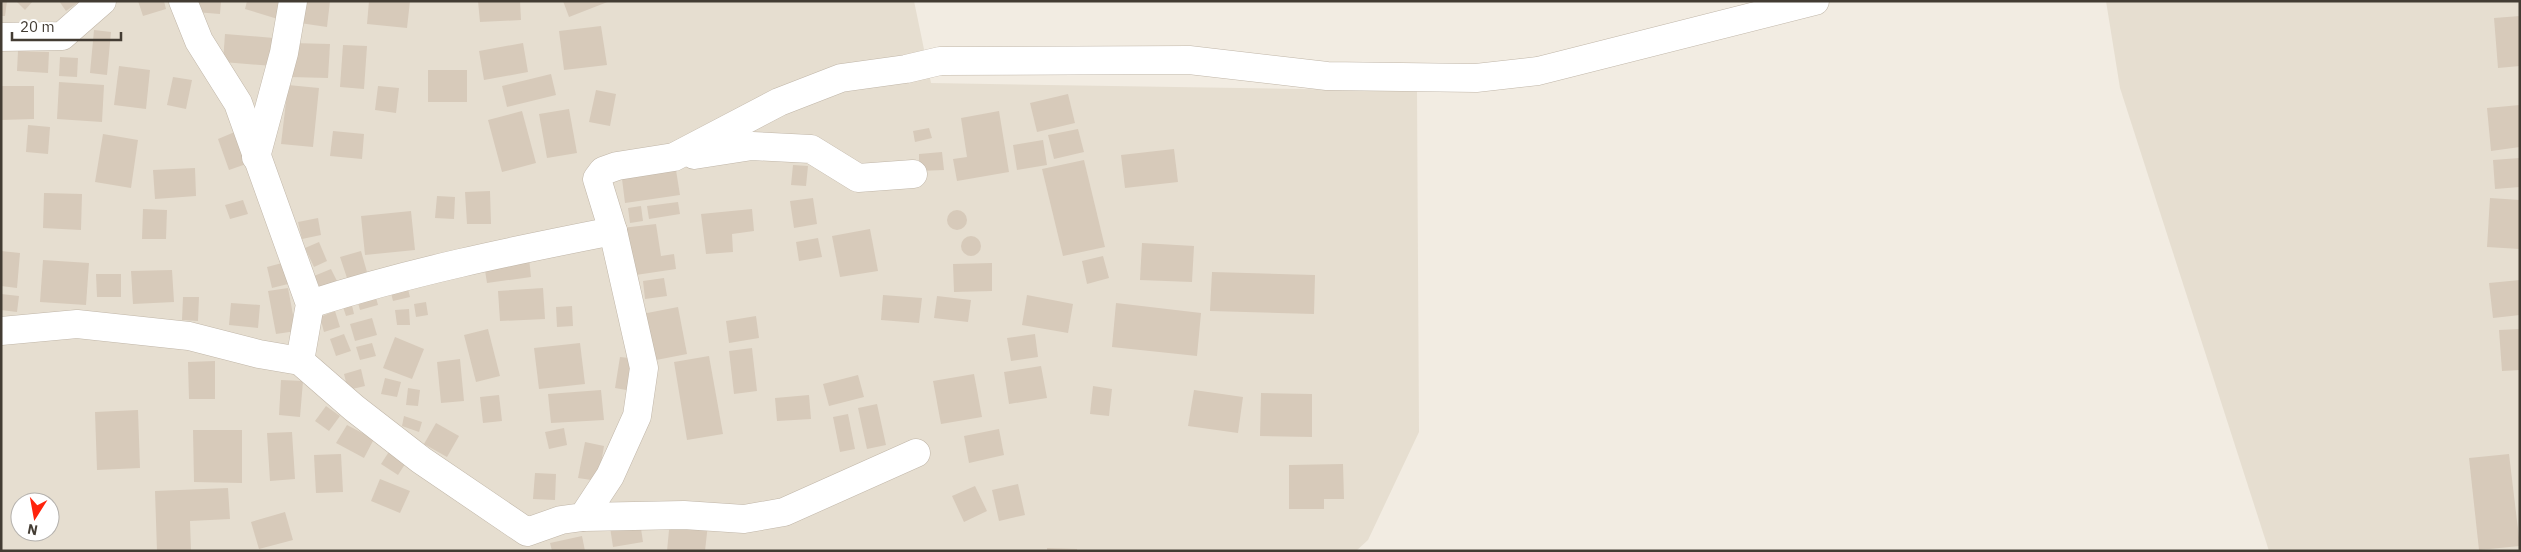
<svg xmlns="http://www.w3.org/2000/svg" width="2521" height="552" font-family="'IBM Plex Sans',sans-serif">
<rect width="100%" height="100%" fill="#f2ece2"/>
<g fill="#e6ded0" fill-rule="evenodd">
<path d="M 1,1 L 914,1 L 931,83 L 1417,91 L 1419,432 L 1368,540 L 1356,551 L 1,551 ZM 20,502 L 50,502 L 50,532 L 20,532 Z"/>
<path d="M 2106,1 L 2520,1 L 2520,551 L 2269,551 L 2120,88 Z"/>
</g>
<g fill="#d7caba">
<path d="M 1,1 L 7,1 L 5,16 L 1,16 Z"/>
<path d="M 16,1 L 33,1 L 25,10 Z"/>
<path d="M 59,1 L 80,1 L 66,11 Z"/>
<path d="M 138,1 L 164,1 L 166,9 L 143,16 Z"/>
<path d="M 196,1 L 221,1 L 220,14 L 195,12 Z"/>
<path d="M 247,1 L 287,1 L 281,20 L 245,9 Z"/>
<path d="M 303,1 L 330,1 L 327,27 L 300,23 Z"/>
<path d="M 369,1 L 410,1 L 407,28 L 367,24 Z"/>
<path d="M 478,1 L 520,1 L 521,20 L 480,22 Z"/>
<path d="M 563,1 L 610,1 L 569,17 Z"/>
<path d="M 2520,16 L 2520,66 L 2498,68 L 2494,18 Z"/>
<path d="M 601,26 L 607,65 L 564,70 L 559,31 Z"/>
<path d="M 94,30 L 111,32 L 107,75 L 90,73 Z"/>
<path d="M 225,34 L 274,38 L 273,66 L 223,62 Z"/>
<path d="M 292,43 L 330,44 L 328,78 L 290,77 Z"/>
<path d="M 523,43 L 528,72 L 484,80 L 479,51 Z"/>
<path d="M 343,45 L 367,46 L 364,89 L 340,87 Z"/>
<path d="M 18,51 L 49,52 L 48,73 L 17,71 Z"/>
<path d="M 60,57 L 78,58 L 77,77 L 59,76 Z"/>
<path d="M 119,66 L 150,70 L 146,109 L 114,105 Z"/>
<rect x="428" y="70" width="39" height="32"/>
<path d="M 551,74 L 556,95 L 507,107 L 502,86 Z"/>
<path d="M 173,77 L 192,80 L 186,109 L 167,105 Z"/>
<path d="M 59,82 L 104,85 L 102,122 L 57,119 Z"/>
<path d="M 288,85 L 319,88 L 313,147 L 281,144 Z"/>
<path d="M 1,86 L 34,86 L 34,119 L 1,120 Z"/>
<path d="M 378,86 L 399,88 L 396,113 L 375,110 Z"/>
<path d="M 596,90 L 616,94 L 610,126 L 589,122 Z"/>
<path d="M 1068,94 L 1075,123 L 1037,132 L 1030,103 Z"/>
<path d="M 2520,105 L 2520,147 L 2491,151 L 2487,108 Z"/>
<path d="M 569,109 L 577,153 L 547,158 L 539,114 Z"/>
<path d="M 522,111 L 536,163 L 502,172 L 488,120 Z"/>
<path d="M 999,111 L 1009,172 L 957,181 L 953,159 L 967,157 L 961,118 Z"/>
<path d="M 28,125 L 50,127 L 48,154 L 26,152 Z"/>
<path d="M 929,128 L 932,138 L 915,142 L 913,131 Z"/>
<path d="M 1078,129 L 1084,152 L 1054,159 L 1048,135 Z"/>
<path d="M 237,131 L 249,163 L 229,170 L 218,139 Z"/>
<path d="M 333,131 L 364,134 L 362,159 L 330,156 Z"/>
<path d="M 103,134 L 138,140 L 131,188 L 95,182 Z"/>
<path d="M 1043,140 L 1047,165 L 1017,170 L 1013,145 Z"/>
<path d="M 1174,149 L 1178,182 L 1125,188 L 1121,155 Z"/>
<path d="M 942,152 L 944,170 L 919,171 L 919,154 Z"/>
<path d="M 2520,158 L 2520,187 L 2495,189 L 2493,160 Z"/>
<path d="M 1084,160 L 1105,247 L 1063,256 L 1042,169 Z"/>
<path d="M 675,164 L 680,195 L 625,203 L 621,171 Z"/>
<path d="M 793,165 L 808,166 L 806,186 L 791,185 Z"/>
<path d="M 195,168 L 196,196 L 155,199 L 153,170 Z"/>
<path d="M 490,191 L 491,224 L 467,224 L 465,192 Z"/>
<path d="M 44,193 L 82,194 L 81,230 L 43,228 Z"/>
<path d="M 437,196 L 455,197 L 454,219 L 435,218 Z"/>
<path d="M 813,198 L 817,224 L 794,228 L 790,201 Z"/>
<path d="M 2490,198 L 2520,200 L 2520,249 L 2487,247 Z"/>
<path d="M 243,200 L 248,214 L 230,219 L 225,205 Z"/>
<path d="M 678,202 L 680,214 L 649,219 L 647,206 Z"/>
<path d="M 641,206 L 643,221 L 630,223 L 628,208 Z"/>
<path d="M 143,209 L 167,210 L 166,239 L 142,239 Z"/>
<path d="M 752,209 L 754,231 L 732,234 L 733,252 L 706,254 L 701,214 Z"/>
<circle cx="957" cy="220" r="10"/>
<path d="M 411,211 L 415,250 L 365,255 L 361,216 Z"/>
<path d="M 318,218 L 321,235 L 302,239 L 298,222 Z"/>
<path d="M 656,224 L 661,256 L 674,254 L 676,269 L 629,276 L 622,228 Z"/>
<path d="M 870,229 L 878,271 L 840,277 L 832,236 Z"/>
<circle cx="971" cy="246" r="10"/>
<path d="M 818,238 L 822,257 L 799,261 L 796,242 Z"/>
<path d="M 319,242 L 327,261 L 314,267 L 305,248 Z"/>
<path d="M 1142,243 L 1194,246 L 1192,282 L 1140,280 Z"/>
<path d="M 1,251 L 20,253 L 17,288 L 1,286 Z"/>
<path d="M 361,251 L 367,272 L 347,278 L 340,257 Z"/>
<path d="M 1103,256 L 1109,278 L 1087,284 L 1082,261 Z"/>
<path d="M 529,258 L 531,277 L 487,283 L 484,264 Z"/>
<path d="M 43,260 L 89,263 L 86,305 L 40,302 Z"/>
<path d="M 282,263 L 288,284 L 272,288 L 267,267 Z"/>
<path d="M 992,263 L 992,291 L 954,292 L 953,264 Z"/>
<path d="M 331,269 L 337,281 L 320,288 L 314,276 Z"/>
<path d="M 172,270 L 174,302 L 133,304 L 131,271 Z"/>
<path d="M 1212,272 L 1315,275 L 1314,314 L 1210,311 Z"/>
<path d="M 96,274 L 121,274 L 121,297 L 97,297 Z"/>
<path d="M 664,278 L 667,296 L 645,299 L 643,281 Z"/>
<path d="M 2520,280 L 2520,315 L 2493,318 L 2489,283 Z"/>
<path d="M 407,285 L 410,297 L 393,301 L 390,289 Z"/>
<path d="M 288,288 L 296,331 L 276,334 L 268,291 Z"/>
<path d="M 543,288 L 545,319 L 500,321 L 498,291 Z"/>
<path d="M 374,290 L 378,305 L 360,310 L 356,295 Z"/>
<path d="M 1,294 L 19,296 L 17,312 L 1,310 Z"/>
<path d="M 883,295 L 922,298 L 919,323 L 881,320 Z"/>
<path d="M 1027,295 L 1073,304 L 1068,333 L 1022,325 Z"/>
<path d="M 937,296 L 971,300 L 968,322 L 934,318 Z"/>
<path d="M 183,297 L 199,297 L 198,321 L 182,320 Z"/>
<path d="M 351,301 L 354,314 L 346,316 L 342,304 Z"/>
<path d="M 426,302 L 428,315 L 416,317 L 414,304 Z"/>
<path d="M 231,303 L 260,305 L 258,328 L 229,325 Z"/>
<path d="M 1116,303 L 1201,313 L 1197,356 L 1112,347 Z"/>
<path d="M 572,306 L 573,326 L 557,327 L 556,307 Z"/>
<path d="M 678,307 L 687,354 L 651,361 L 642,314 Z"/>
<path d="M 409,309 L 410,325 L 397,325 L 395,310 Z"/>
<path d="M 335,311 L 340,327 L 324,332 L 320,317 Z"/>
<path d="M 756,316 L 759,338 L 729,343 L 726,321 Z"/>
<path d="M 372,318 L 377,335 L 355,341 L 350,324 Z"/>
<path d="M 488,329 L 500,376 L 476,382 L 464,335 Z"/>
<path d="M 2520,329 L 2520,370 L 2502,371 L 2499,330 Z"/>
<path d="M 344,334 L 351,351 L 336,356 L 330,339 Z"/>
<path d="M 1035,334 L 1038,357 L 1011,361 L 1007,338 Z"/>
<path d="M 395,337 L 424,349 L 412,379 L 383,368 Z"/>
<path d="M 372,343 L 376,356 L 360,360 L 356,347 Z"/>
<path d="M 580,343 L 585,384 L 539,389 L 534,348 Z"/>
<path d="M 752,348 L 757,391 L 734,394 L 729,351 Z"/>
<path d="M 709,356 L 723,434 L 687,440 L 674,362 Z"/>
<path d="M 620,357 L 638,359 L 632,391 L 615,388 Z"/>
<path d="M 460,359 L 464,401 L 441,403 L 437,362 Z"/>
<path d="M 215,361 L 215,399 L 189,399 L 188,362 Z"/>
<path d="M 1041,366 L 1047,398 L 1009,404 L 1004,372 Z"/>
<path d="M 361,369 L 365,386 L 348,390 L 344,374 Z"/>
<path d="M 974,374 L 982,417 L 941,424 L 933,381 Z"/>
<path d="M 858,375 L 864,397 L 829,406 L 823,384 Z"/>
<path d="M 385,378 L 401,382 L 397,397 L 381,394 Z"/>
<path d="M 281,380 L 303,381 L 300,417 L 279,415 Z"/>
<path d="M 1093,386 L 1112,389 L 1109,416 L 1090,414 Z"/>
<path d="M 408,388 L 420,390 L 418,406 L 406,405 Z"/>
<path d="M 601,390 L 604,420 L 551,423 L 548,394 Z"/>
<path d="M 1194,390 L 1243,397 L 1238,433 L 1188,426 Z"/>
<path d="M 1261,393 L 1312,394 L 1312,437 L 1260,436 Z"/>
<path d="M 499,395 L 502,421 L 483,423 L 480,397 Z"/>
<path d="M 809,395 L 811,419 L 777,421 L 775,398 Z"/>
<path d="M 877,404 L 886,445 L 867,449 L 858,408 Z"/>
<path d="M 326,406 L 340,416 L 329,431 L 315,421 Z"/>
<path d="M 138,410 L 140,468 L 97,470 L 95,412 Z"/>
<path d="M 848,414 L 855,449 L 840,452 L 833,417 Z"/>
<path d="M 404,416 L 422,422 L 419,432 L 402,426 Z"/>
<path d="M 436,423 L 459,436 L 447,457 L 424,444 Z"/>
<path d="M 347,425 L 374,439 L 364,458 L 336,443 Z"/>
<path d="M 564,428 L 567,445 L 549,449 L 545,432 Z"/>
<path d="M 999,429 L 1004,455 L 969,463 L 964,436 Z"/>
<path d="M 193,430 L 242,430 L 242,483 L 194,482 Z"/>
<path d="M 292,432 L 295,479 L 270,481 L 267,433 Z"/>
<path d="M 585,442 L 604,446 L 598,481 L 578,478 Z"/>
<path d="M 392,447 L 409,458 L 398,475 L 381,464 Z"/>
<path d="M 341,454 L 343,492 L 316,493 L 314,455 Z"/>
<path d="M 2509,454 L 2520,546 L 2479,550 L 2469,458 Z"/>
<path d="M 1343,464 L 1344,499 L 1324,499 L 1324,509 L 1289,509 L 1289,465 Z"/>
<path d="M 535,473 L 556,474 L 555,500 L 533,499 Z"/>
<path d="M 380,479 L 410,491 L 400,513 L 371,501 Z"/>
<path d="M 1018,484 L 1025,515 L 999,521 L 992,490 Z"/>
<path d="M 975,486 L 987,511 L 964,522 L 952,496 Z"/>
<path d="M 228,488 L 230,519 L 190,521 L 191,551 L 157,551 L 155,491 Z"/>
<path d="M 285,512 L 293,540 L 259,549 L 251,522 Z"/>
<path d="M 670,520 L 708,524 L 705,551 L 667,551 Z"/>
<path d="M 640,522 L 643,542 L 613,547 L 610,527 Z"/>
<path d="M 582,536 L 585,551 L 552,551 L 550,543 Z"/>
<path d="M 1047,548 L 1077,549 L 1077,551 L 1047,551 Z"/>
</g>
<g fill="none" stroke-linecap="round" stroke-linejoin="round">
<g stroke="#c0b6a8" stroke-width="29">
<g id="minor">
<path d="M 183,1 L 199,41 L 238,103 L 310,304 L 300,361"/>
<path d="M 1,37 L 62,36 L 102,1"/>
<path d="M 694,155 L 752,146 L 811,149 L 858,178 L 913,174"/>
<path d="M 256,157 L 284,53 L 293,1"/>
<path d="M 310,304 C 409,272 511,251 613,231"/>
<path d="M 1,331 L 77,324 L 189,336 L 259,354 L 300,361 L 354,408 L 421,460 L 527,532 L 561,520 L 583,517 L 610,476 L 637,416 L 644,368 L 613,231 L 597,179 L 603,171 L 617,166 L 674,157 L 779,102 L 841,78 L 906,69 L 940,61 L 1189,60 L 1327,76 L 1476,78 L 1538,71 L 1815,1"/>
<path d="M 583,517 L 684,515 L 744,519 L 784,512 L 916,453"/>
</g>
</g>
<use href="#minor" stroke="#fff" stroke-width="28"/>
</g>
<rect width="2521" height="552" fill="none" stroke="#433c33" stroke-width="5"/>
<g transform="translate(35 517) rotate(191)"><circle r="24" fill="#ffffff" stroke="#b4b1ad"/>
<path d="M0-4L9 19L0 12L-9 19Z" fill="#ff230c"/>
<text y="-8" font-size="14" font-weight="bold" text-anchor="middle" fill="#433c33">N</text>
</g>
<path d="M12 32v8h109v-8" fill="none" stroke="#433c33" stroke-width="2.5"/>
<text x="20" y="32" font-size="15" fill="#433c33" stroke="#ffffff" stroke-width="4" paint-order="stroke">20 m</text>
</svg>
